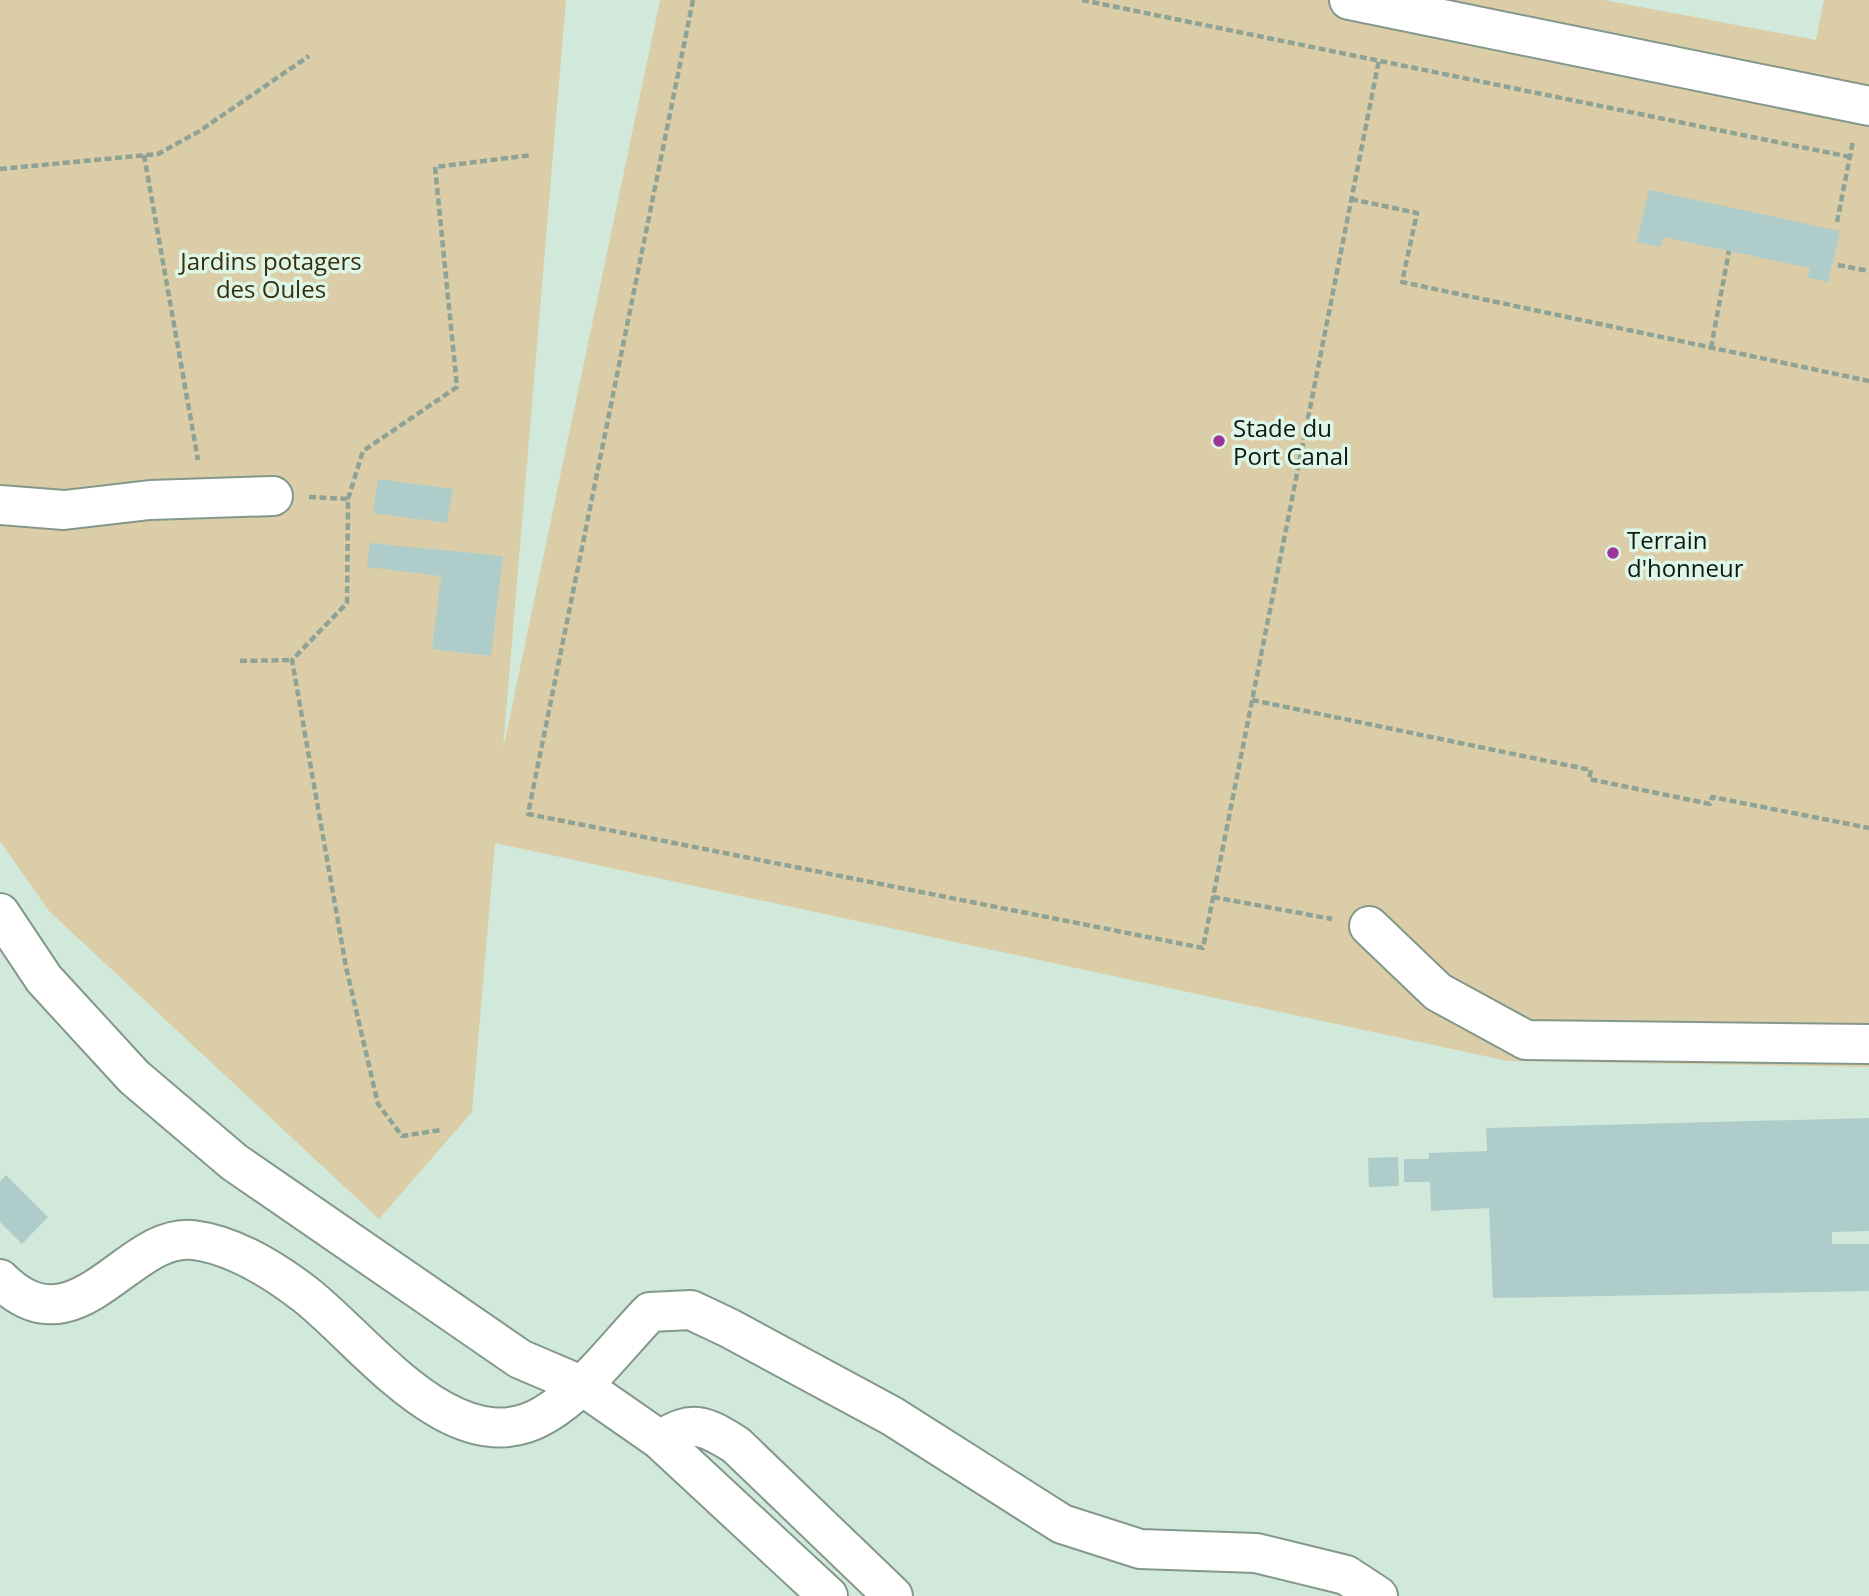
<svg xmlns="http://www.w3.org/2000/svg" width="1869" height="1596" font-family="'Open Sans',sans-serif">
<rect width="100%" height="100%" fill="#d1e9da"/>
<path fill="#dbcda7" d="M 0,0 L 566,0 L 503,749 L 660,0 L 1604,0 L 1816,40 L 1824,0 L 1869,0 L 1869,1067 L 1508,1061 L 495,843 L 472,1112 L 379,1219 L 49,911 L 0,841 Z"/>
<g fill="#aeccca">
<path d="M 1649,190 L 1840,231 L 1828,282 L 1808,278 L 1810,268 L 1663,237 L 1661,247 L 1637,242 Z"/>
<path d="M 378,479 L 453,489 L 447,523 L 373,513 Z"/>
<path d="M 370,543 L 503,556 L 491,656 L 432,649 L 441,576 L 367,567 Z"/>
<path d="M 1869,1118 L 1869,1231 L 1832,1232 L 1832,1244 L 1869,1244 L 1869,1291 L 1493,1298 L 1489,1208 L 1431,1211 L 1430,1182 L 1404,1182 L 1404,1159 L 1429,1159 L 1429,1153 L 1487,1151 L 1486,1128 Z"/>
<path d="M 1398,1157 L 1399,1186 L 1369,1187 L 1368,1158 Z"/>
<path d="M 6,1175 L 48,1217 L 22,1244 L 0,1222 L 0,1182 Z"/>
</g>
<g fill="none" stroke-linecap="round" stroke-linejoin="round">
<g stroke="#83988b" stroke-width="42">
<g id="minor">
<path d="M 1349,0 L 1869,106"/>
<path d="M 0,505 L 64,510 L 150,500 L 273,496"/>
<path d="M 0,913 L 44,979 L 134,1077 L 234,1162 L 520,1359 L 581,1385 L 660,1440 L 828,1596"/>
<path d="M 1369,926 L 1438,992 L 1526,1040 L 1869,1044"/>
<path d="M 0,1279 C 76,1356 128,1232 193,1240 C 234,1245 275,1271 306,1295 C 367,1343 456,1467 544,1415 C 585,1391 617,1346 650,1312 L 691,1310 L 729,1328 L 892,1416 L 1062,1524 L 1140,1549 L 1256,1553 L 1346,1575 L 1378,1596"/>
<path d="M 660,1440 C 693,1419 704,1425 736,1445 L 893,1596"/>
</g>
</g>
<g stroke="#8fa296" stroke-width="4.5" stroke-dasharray="7 3.5" stroke-linecap="butt">
<path d="M 693,0 L 528,814 L 1203,948 L 1379,60"/>
<path d="M 1082,0 L 1850,157"/>
<path d="M 144,155 L 198,460"/>
<path d="M 0,169 L 158,154 L 198,132 L 309,56"/>
<path d="M 1351,199 L 1417,213 L 1402,282 L 1869,381"/>
<path d="M 1837,222 L 1853,141"/>
<path d="M 1838,265 L 1869,271"/>
<path d="M 1711,348 L 1729,251"/>
<path d="M 309,497 L 348,499 L 347,603 L 292,660 L 346,967 L 378,1104 L 402,1136 L 441,1130"/>
<path d="M 348,499 L 363,451 L 457,387 L 435,167 L 532,155"/>
<path d="M 240,661 L 291,660"/>
<path d="M 1252,700 L 1591,770 L 1589,779 L 1710,804 L 1712,797 L 1869,828"/>
<path d="M 1213,897 L 1332,919"/>
</g>
<use href="#minor" stroke="#fff" stroke-width="38"/>
</g>
<g fill="#9c3598" stroke="#def6e7" stroke-width="2.5">
<circle cx="1219" cy="441" r="7"/>
<circle cx="1613" cy="553" r="7"/>
</g>
<g text-anchor="middle" dominant-baseline="central" stroke-width="7" stroke-linejoin="round" paint-order="stroke">
<g font-size="24" fill="#3a2e0a" stroke="#def6e7">
<text x="271" y="260">Jardins potagers<tspan x="271" dy="28">des Oules</tspan></text>
</g>
<g font-size="24" fill="#0f1712" stroke="#def6e7" text-anchor="start">
<text x="1233" y="427">Stade du<tspan x="1233" dy="28">Port Canal</tspan></text>
<text x="1627" y="539">Terrain<tspan x="1627" dy="28">d'honneur</tspan></text>
</g>
</g>
</svg>
